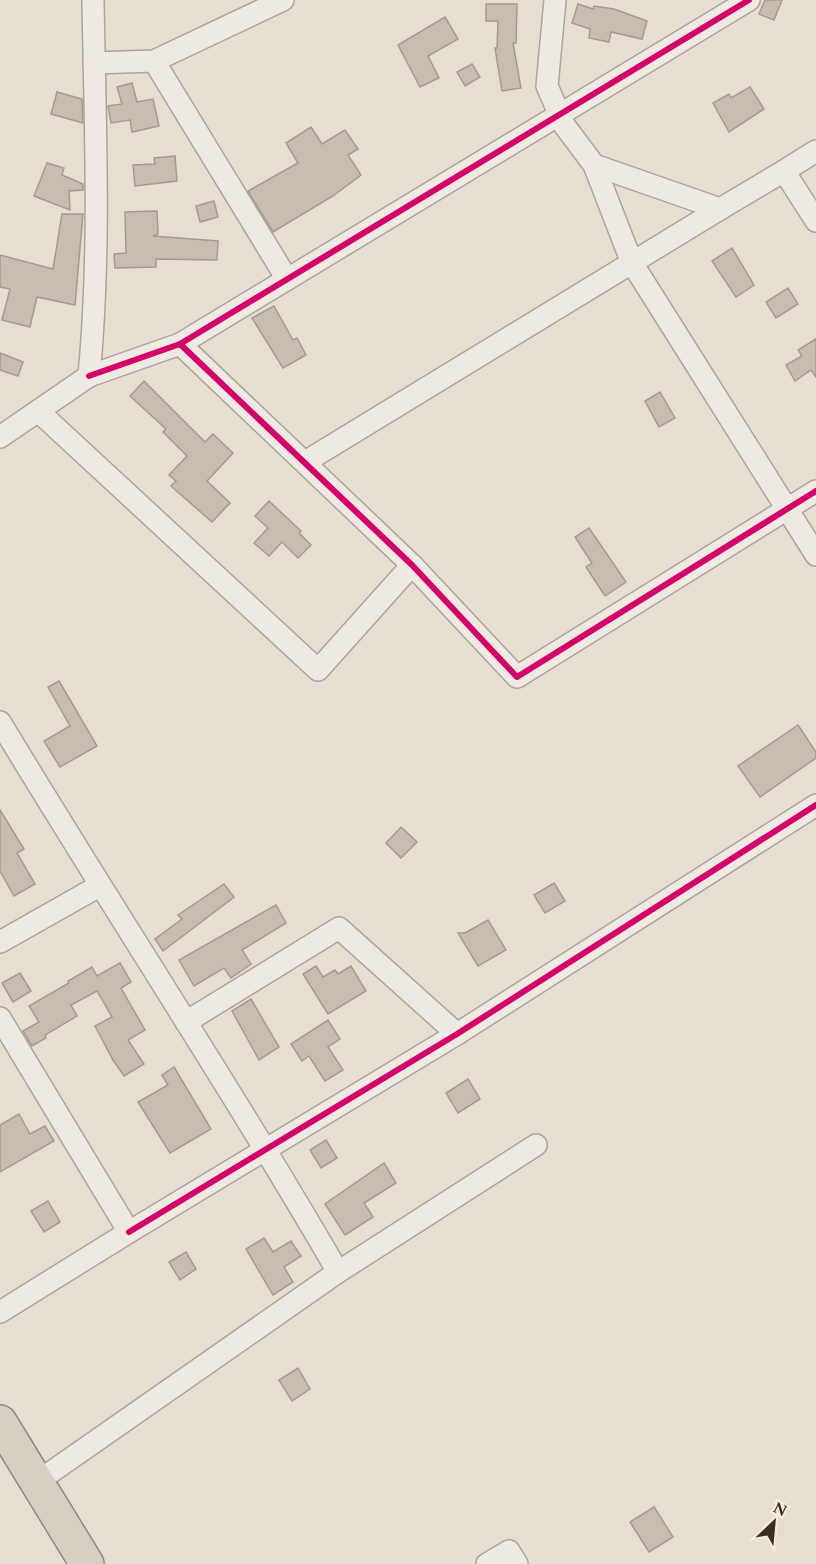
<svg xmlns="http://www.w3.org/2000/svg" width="816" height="1564" font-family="Spectral,serif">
<rect width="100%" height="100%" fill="#e5ded1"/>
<g fill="#c9bdb2" stroke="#a69a90" stroke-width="1.5">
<path d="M 765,0 L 782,0 L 774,20 L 759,14 Z"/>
<path d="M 486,4 L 517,4 L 516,43 L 513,43 L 521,88 L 502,91 L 495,48 L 497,48 L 498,21 L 486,21 Z"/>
<path d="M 578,4 L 593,9 L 594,6 L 614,9 L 647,21 L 642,39 L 611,32 L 609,42 L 589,38 L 590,29 L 572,23 Z"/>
<path d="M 445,17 L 458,39 L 428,56 L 439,78 L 420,87 L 398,45 Z"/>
<path d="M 472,64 L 480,77 L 465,86 L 457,72 Z"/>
<path d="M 132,83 L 137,102 L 153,99 L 159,126 L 132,132 L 130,120 L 111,123 L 108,106 L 122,104 L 117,87 Z"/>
<path d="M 750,87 L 764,109 L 729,132 L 713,103 L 729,94 L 731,98 Z"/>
<path d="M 57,92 L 82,99 L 83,123 L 51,114 Z"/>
<path d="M 311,127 L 322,144 L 345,130 L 358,149 L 348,155 L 361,175 L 333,196 L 273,232 L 248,191 L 298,163 L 286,143 Z"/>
<path d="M 175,156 L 177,181 L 135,186 L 133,165 L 155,164 L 154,158 Z"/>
<path d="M 47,163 L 64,168 L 62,175 L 83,184 L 83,190 L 69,191 L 70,210 L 34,196 Z"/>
<path d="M 214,201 L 218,217 L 200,222 L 196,206 Z"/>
<path d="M 157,211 L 158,234 L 153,236 L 218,241 L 217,260 L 156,259 L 156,267 L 115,268 L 114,254 L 126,253 L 125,212 Z"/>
<path d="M 62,214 L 83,214 L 75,305 L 37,297 L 30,327 L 2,320 L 10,289 L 0,287 L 0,255 L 53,269 Z"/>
<path d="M 732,248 L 754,285 L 736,297 L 712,261 Z"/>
<path d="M 788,288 L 798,304 L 776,318 L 766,302 Z"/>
<path d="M 274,306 L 293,340 L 297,338 L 306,355 L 283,368 L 252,318 Z"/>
<path d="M 816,339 L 816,377 L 811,370 L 795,381 L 786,365 L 802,356 L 798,350 Z"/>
<path d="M 0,353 L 23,362 L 18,376 L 0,370 Z"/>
<path d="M 144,381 L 205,442 L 213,434 L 233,453 L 207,481 L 230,503 L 212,522 L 171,486 L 176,481 L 169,475 L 187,456 L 163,432 L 166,429 L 130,396 Z"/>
<path d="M 660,392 L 675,418 L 659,427 L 645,401 Z"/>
<path d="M 269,501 L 301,531 L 299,533 L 311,545 L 298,558 L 282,542 L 269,556 L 254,543 L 268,528 L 255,516 Z"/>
<path d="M 589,528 L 626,582 L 605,596 L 586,567 L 592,563 L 575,537 Z"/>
<path d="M 59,681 L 97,746 L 60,767 L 44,741 L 70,726 L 48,687 Z"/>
<path d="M 798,725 L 816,752 L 816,758 L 760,797 L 738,766 Z"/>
<path d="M 0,810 L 24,849 L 17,853 L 35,884 L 14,896 L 0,871 Z"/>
<path d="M 401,827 L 417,842 L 401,858 L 386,843 Z"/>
<path d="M 554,883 L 565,901 L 545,913 L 534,895 Z"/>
<path d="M 224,884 L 234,897 L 163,951 L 155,939 L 182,919 L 178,915 Z"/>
<path d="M 276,905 L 286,923 L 242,950 L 251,964 L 231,978 L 224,968 L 194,986 L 179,960 Z"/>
<path d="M 488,920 L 506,950 L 478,966 L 458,933 L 465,933 Z"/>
<path d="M 120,963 L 131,982 L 121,988 L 145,1030 L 128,1040 L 144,1064 L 124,1076 L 113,1060 L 95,1026 L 112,1017 L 97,991 L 71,1005 L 77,1016 L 45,1035 L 46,1038 L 32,1046 L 23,1031 L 39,1022 L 29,1006 L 69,983 L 68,981 L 92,967 L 97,976 Z"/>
<path d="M 316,966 L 323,977 L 335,970 L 338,974 L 351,966 L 366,991 L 328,1014 L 303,974 Z"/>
<path d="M 20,973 L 31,991 L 13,1002 L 2,983 Z"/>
<path d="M 251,999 L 279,1047 L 259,1060 L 232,1011 Z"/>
<path d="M 328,1020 L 340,1039 L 328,1047 L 343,1070 L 325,1081 L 309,1056 L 302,1061 L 291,1044 Z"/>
<path d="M 174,1067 L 211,1129 L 170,1153 L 138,1102 L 168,1085 L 162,1075 Z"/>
<path d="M 468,1079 L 480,1099 L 458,1113 L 446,1093 Z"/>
<path d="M 19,1114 L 30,1134 L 45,1126 L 54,1141 L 0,1172 L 0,1125 Z"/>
<path d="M 326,1140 L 337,1158 L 321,1168 L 310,1150 Z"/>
<path d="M 384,1163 L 396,1183 L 364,1203 L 373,1217 L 345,1235 L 325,1204 Z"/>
<path d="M 48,1201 L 60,1222 L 44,1232 L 31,1211 Z"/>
<path d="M 264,1238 L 273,1252 L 291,1241 L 301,1256 L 284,1267 L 293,1282 L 273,1295 L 246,1249 Z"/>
<path d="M 186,1252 L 196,1269 L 180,1280 L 169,1262 Z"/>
<path d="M 298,1368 L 310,1389 L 292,1401 L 279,1380 Z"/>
<path d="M 654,1507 L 673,1537 L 649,1552 L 630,1522 Z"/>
</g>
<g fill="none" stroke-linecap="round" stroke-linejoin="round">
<g stroke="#aba499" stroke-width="24">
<g id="street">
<path d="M 555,0 L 547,86 L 564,125 L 594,165 L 720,209 L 784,171 L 816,221"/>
<path d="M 154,61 L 287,279"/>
<path d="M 94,63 L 154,61 L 283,0"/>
<path d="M 594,165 L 632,263 L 816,555"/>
<path d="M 784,171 L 816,151"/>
<path d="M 180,344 L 412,565 L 517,677 L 816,491"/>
<path d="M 89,376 L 180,344 L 749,0"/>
<path d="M 38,411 L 318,670 L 412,565"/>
<path d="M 0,437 L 89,376 C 101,251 95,125 93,0"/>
<path d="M 305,462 L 720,209"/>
<path d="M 0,722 C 111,906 230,1086 338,1272"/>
<path d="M 0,942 L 99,886"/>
<path d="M 0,1018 L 129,1232 L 0,1312"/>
<path d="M 186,1022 L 339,928 L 457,1034"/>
<path d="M 129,1232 L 457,1034 L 816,805"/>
<path d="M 37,1482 L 338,1272 L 536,1145"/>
<path d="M 487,1564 L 509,1551 L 517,1564"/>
</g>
</g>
<g stroke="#908980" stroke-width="36">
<path id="highway" d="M 0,1422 L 87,1564"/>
</g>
<use href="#street" stroke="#eeeae3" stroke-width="21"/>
<use href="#highway" stroke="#d8cfc3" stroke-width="33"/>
<g stroke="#f5ecd9" stroke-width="10">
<g id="cycleway">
<path d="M 180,344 L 412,565 L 517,677 L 816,491"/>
<path d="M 89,376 L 180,344 L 749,0"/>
<path d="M 129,1232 L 457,1034 L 816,805"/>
</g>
</g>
<use href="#cycleway" stroke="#d6006c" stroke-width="6"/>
</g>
<g transform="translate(774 1522) rotate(26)" stroke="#f5ecd9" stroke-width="4.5" paint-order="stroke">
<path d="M0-4.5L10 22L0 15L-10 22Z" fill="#3a2d21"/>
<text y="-9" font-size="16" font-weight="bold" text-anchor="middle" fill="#3a2d21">N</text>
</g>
</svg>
